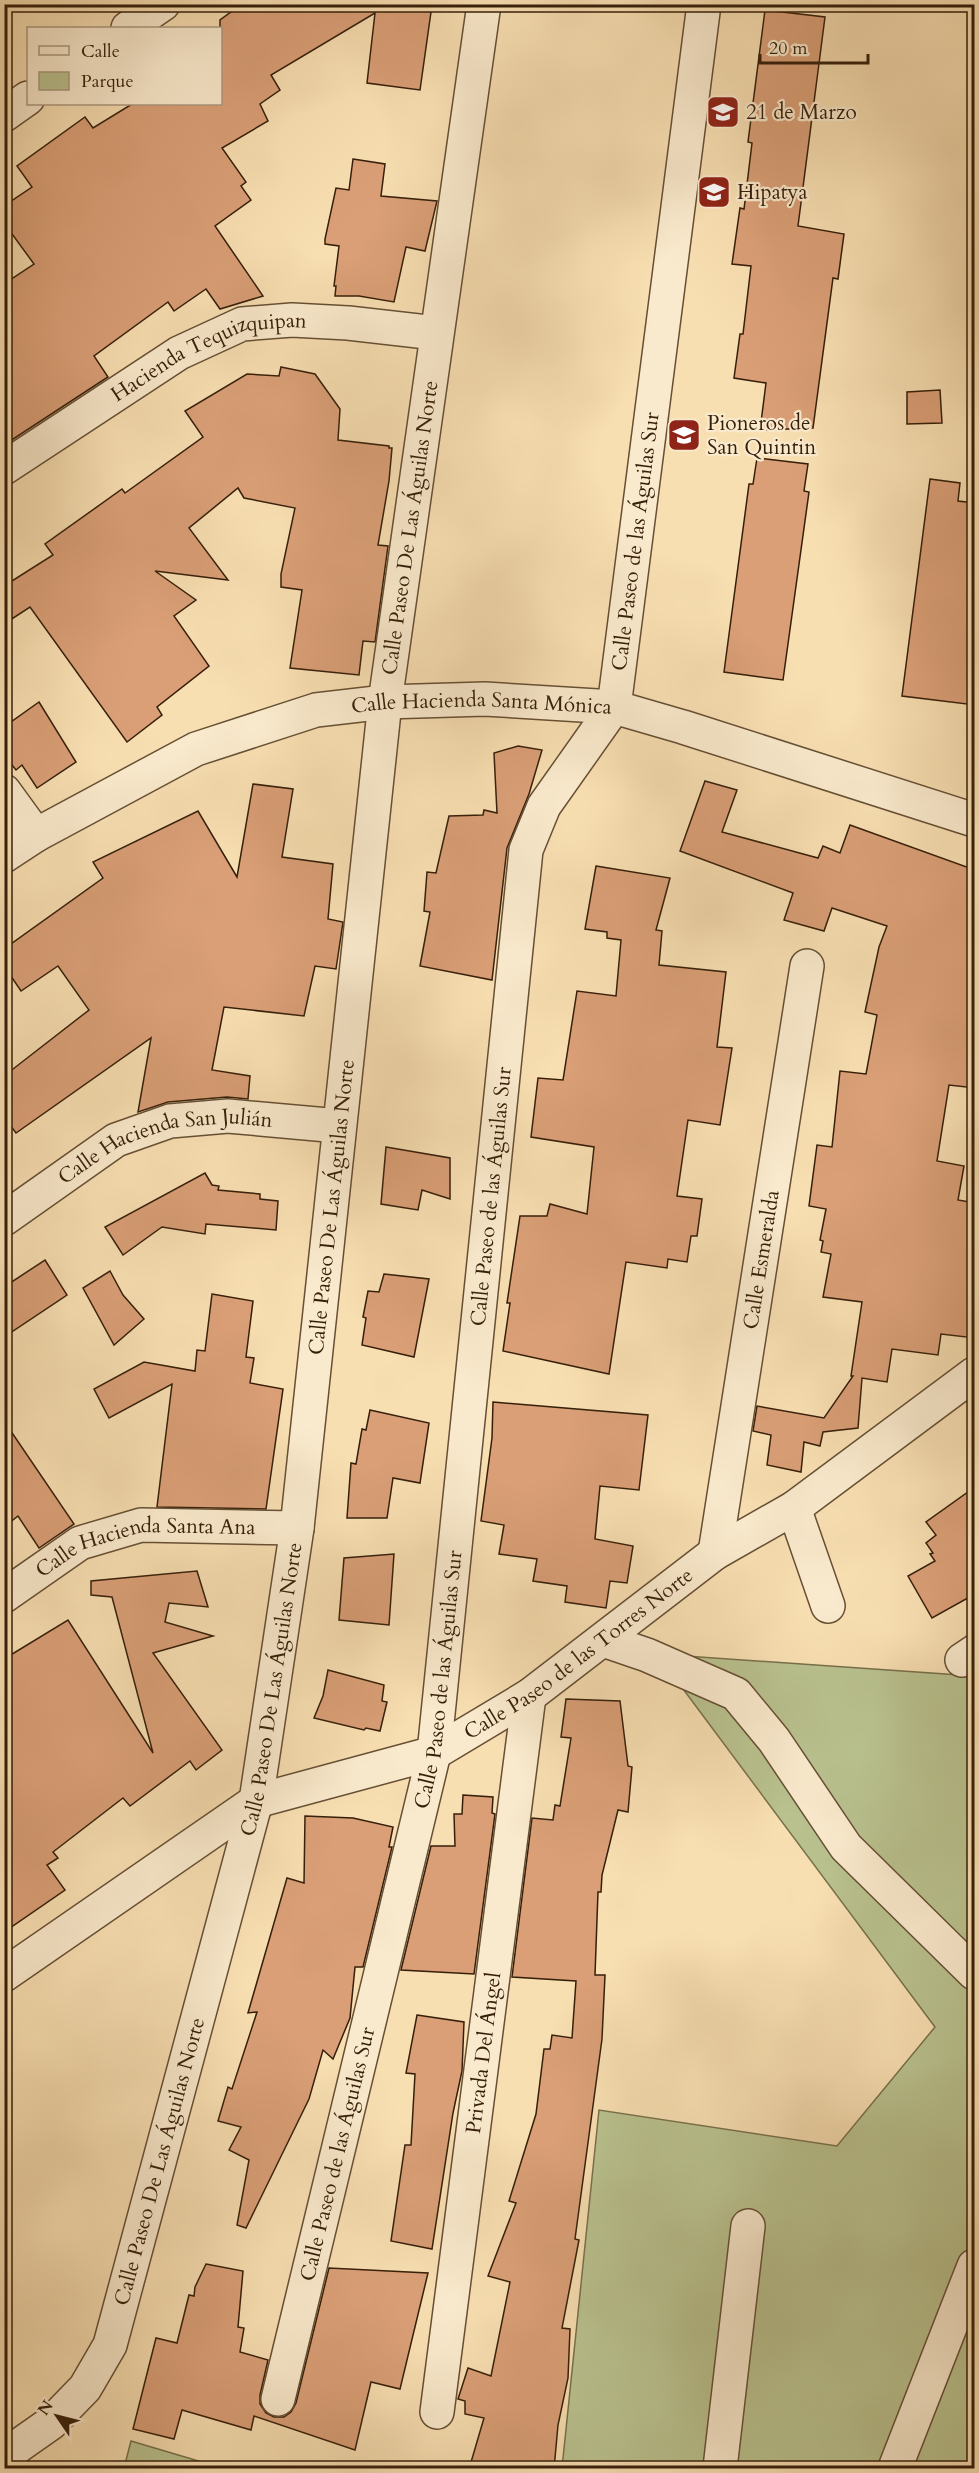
<svg xmlns="http://www.w3.org/2000/svg" width="979" height="2473" font-family="Cardo,serif">
<rect width="100%" height="100%" fill="#f8dfb2"/>
<filter id="stains"><feTurbulence type="fractalNoise" baseFrequency=".00333" numOctaves="4"/><feColorMatrix values="0 0 0 0 .2 0 0 0 0 .09 0 0 0 0 .02 0 0 0 .5 -.17"/></filter>
<radialGradient id="worn" r=".72"><stop offset=".6" stop-color="#630" stop-opacity="0"/><stop offset="1" stop-color="#630" stop-opacity=".3"/></radialGradient>
<g fill="#b9c28f" stroke="#78704c" stroke-width="1.5">
<path d="M 657,1654 L 974,1676 L 974,2468 L 562,2468 L 599,2110 L 837,2146 L 935,2027 Z"/>
<path d="M 131,2441 L 222,2468 L 124,2468 Z"/>
</g>
<g fill="#da9f77" stroke="#361f0a" stroke-width="1.5">
<path d="M 242,4 L 423,4 L 422,10 L 431,12 L 420,90 L 367,83 L 375,13 L 271,75 L 280,90 L 260,104 L 268,121 L 222,148 L 246,182 L 241,186 L 251,200 L 215,226 L 263,296 L 220,309 L 206,289 L 174,311 L 168,302 L 94,356 L 108,377 L 4,445 L 4,284 L 34,264 L 4,223 L 4,206 L 32,187 L 17,166 L 85,117 L 93,128 L 132,104 L 220,104 L 220,20 Z"/>
<path d="M 765,10 L 825,17 L 798,226 L 844,234 L 838,279 L 833,278 L 813,428 L 760,430 L 766,383 L 734,378 L 740,334 L 743,334 L 751,266 L 732,264 L 740,208 L 744,209 L 752,143 L 748,142 Z"/>
<path d="M 353,159 L 385,164 L 381,196 L 437,201 L 425,251 L 406,247 L 394,302 L 359,296 L 335,296 L 336,286 L 334,286 L 339,246 L 325,244 L 325,239 L 336,188 L 349,190 Z"/>
<path d="M 281,367 L 315,374 L 340,409 L 338,440 L 389,446 L 389,448 L 392,448 L 389,481 L 378,545 L 388,546 L 375,642 L 363,641 L 359,675 L 290,668 L 302,590 L 281,587 L 281,574 L 295,508 L 244,498 L 238,488 L 189,528 L 228,580 L 155,571 L 196,600 L 174,616 L 209,666 L 157,707 L 162,715 L 127,742 L 30,607 L 4,624 L 4,586 L 53,555 L 45,544 L 122,489 L 125,493 L 203,437 L 185,411 L 247,374 L 279,376 Z"/>
<path d="M 940,390 L 942,423 L 907,424 L 907,392 Z"/>
<path d="M 757,458 L 808,464 L 804,491 L 809,492 L 783,680 L 724,672 L 749,484 L 753,484 Z"/>
<path d="M 930,479 L 960,483 L 958,501 L 975,503 L 975,705 L 902,696 Z"/>
<path d="M 39,702 L 76,762 L 37,788 L 22,765 L 16,770 L 4,755 L 4,727 Z"/>
<path d="M 518,746 L 542,750 L 529,794 L 507,848 L 492,980 L 420,966 L 430,912 L 424,911 L 427,872 L 436,873 L 449,816 L 483,815 L 484,810 L 497,813 L 494,753 Z"/>
<path d="M 705,781 L 737,790 L 722,832 L 818,858 L 823,846 L 840,853 L 850,825 L 975,870 L 975,1088 L 949,1085 L 937,1161 L 964,1166 L 958,1200 L 975,1203 L 975,1338 L 941,1334 L 938,1355 L 892,1349 L 887,1382 L 862,1378 L 858,1428 L 823,1432 L 820,1446 L 804,1442 L 801,1472 L 767,1465 L 771,1435 L 753,1431 L 757,1406 L 824,1418 L 853,1376 L 851,1376 L 862,1302 L 823,1297 L 831,1254 L 821,1252 L 823,1241 L 820,1240 L 826,1209 L 809,1206 L 817,1145 L 832,1147 L 840,1071 L 866,1074 L 877,1015 L 865,1012 L 879,947 L 887,926 L 832,908 L 824,931 L 784,920 L 793,893 L 680,851 Z"/>
<path d="M 253,784 L 293,789 L 282,857 L 333,864 L 328,919 L 343,922 L 336,969 L 315,966 L 304,1016 L 224,1007 L 212,1070 L 250,1076 L 248,1099 L 227,1097 L 168,1102 L 138,1112 L 151,1038 L 16,1133 L 4,1117 L 4,1076 L 89,1010 L 58,966 L 21,991 L 4,966 L 4,949 L 103,878 L 93,862 L 198,811 L 237,877 Z"/>
<path d="M 596,866 L 670,878 L 656,930 L 662,931 L 659,965 L 726,972 L 717,1047 L 732,1048 L 720,1125 L 688,1120 L 677,1196 L 702,1199 L 697,1236 L 691,1236 L 687,1262 L 668,1259 L 667,1268 L 626,1262 L 609,1374 L 503,1351 L 510,1303 L 507,1303 L 520,1216 L 547,1216 L 550,1204 L 587,1214 L 594,1147 L 531,1137 L 538,1078 L 563,1080 L 577,991 L 616,996 L 621,940 L 607,938 L 607,932 L 585,929 Z"/>
<path d="M 386,1147 L 450,1158 L 450,1199 L 422,1190 L 418,1210 L 381,1204 Z"/>
<path d="M 205,1173 L 212,1185 L 219,1186 L 218,1190 L 260,1194 L 260,1199 L 278,1201 L 276,1230 L 206,1224 L 205,1234 L 162,1227 L 123,1255 L 105,1227 Z"/>
<path d="M 45,1260 L 67,1295 L 4,1337 L 4,1287 Z"/>
<path d="M 110,1271 L 123,1295 L 144,1319 L 114,1345 L 83,1288 Z"/>
<path d="M 384,1274 L 429,1279 L 414,1357 L 362,1345 L 366,1318 L 363,1317 L 368,1291 L 379,1292 Z"/>
<path d="M 212,1294 L 253,1301 L 246,1357 L 254,1358 L 250,1383 L 283,1389 L 266,1509 L 157,1507 L 172,1384 L 109,1418 L 94,1389 L 144,1362 L 195,1371 L 197,1350 L 205,1351 Z"/>
<path d="M 493,1402 L 648,1415 L 639,1490 L 600,1486 L 595,1539 L 633,1546 L 627,1583 L 610,1581 L 606,1608 L 565,1602 L 567,1586 L 533,1581 L 537,1559 L 499,1554 L 504,1525 L 481,1521 L 492,1438 Z"/>
<path d="M 370,1410 L 429,1423 L 420,1483 L 393,1478 L 387,1518 L 347,1518 L 351,1463 L 356,1464 L 362,1429 L 366,1430 Z"/>
<path d="M 4,1421 L 74,1524 L 39,1548 L 18,1516 L 4,1527 Z"/>
<path d="M 975,1487 L 975,1594 L 932,1618 L 908,1576 L 935,1561 L 930,1554 L 933,1553 L 926,1543 L 936,1535 L 926,1522 Z"/>
<path d="M 394,1554 L 389,1625 L 339,1620 L 344,1558 Z"/>
<path d="M 197,1571 L 208,1607 L 169,1603 L 165,1622 L 213,1636 L 153,1653 L 222,1750 L 196,1770 L 190,1761 L 130,1806 L 123,1798 L 53,1852 L 58,1858 L 47,1865 L 65,1890 L 4,1932 L 4,1659 L 68,1620 L 153,1753 L 112,1597 L 91,1595 L 91,1581 Z"/>
<path d="M 328,1670 L 384,1685 L 382,1701 L 387,1702 L 380,1731 L 366,1728 L 364,1730 L 314,1718 L 323,1696 Z"/>
<path d="M 566,1699 L 620,1701 L 628,1766 L 632,1767 L 628,1812 L 618,1810 L 602,1875 L 601,1892 L 598,1892 L 595,1975 L 605,1975 L 602,2039 L 575,2239 L 579,2240 L 562,2328 L 570,2329 L 568,2378 L 558,2425 L 554,2469 L 469,2469 L 484,2418 L 465,2414 L 465,2401 L 458,2399 L 468,2368 L 491,2376 L 510,2282 L 488,2276 L 516,2203 L 509,2201 L 536,2114 L 544,2049 L 550,2049 L 552,2035 L 572,2038 L 576,1981 L 512,1977 L 532,1818 L 553,1820 L 555,1805 L 560,1806 L 571,1738 L 561,1737 Z"/>
<path d="M 463,1795 L 493,1797 L 492,1813 L 495,1814 L 474,1974 L 401,1970 L 431,1846 L 455,1846 L 454,1814 L 462,1814 Z"/>
<path d="M 305,1816 L 353,1818 L 393,1827 L 389,1847 L 392,1847 L 363,1967 L 355,1967 L 350,2018 L 333,2059 L 323,2050 L 309,2099 L 246,2228 L 237,2225 L 249,2160 L 229,2150 L 241,2127 L 218,2121 L 228,2087 L 232,2089 L 257,2012 L 248,2013 L 287,1878 L 304,1883 Z"/>
<path d="M 417,2015 L 464,2022 L 462,2071 L 453,2113 L 432,2249 L 391,2241 L 405,2145 L 411,2145 L 415,2074 L 406,2073 Z"/>
<path d="M 206,2264 L 243,2271 L 238,2327 L 244,2328 L 240,2352 L 268,2360 L 260,2395 L 260,2404 L 266,2413 L 274,2417 L 284,2417 L 291,2412 L 296,2403 L 329,2268 L 428,2273 L 400,2389 L 371,2382 L 355,2450 L 254,2416 L 251,2430 L 182,2410 L 174,2439 L 133,2429 L 156,2338 L 177,2343 L 189,2295 L 194,2296 L 195,2287 Z"/>
</g>
<g fill="none" stroke-linecap="round" stroke-linejoin="round">
<g stroke="#664f34" stroke-width="36">
<g id="minor">
<path d="M 128,28 L 163,4"/>
<path d="M 4,115 L 28,98"/>
<path id="s1" d="M 4,468 L 179,353 L 242,324 L 292,320 L 348,323 L 436,333"/>
<path d="M 4,791 L 36,835"/>
<path id="s2" d="M 4,856 L 36,835 L 196,749 L 316,710 L 385,702 L 485,699 L 614,707 L 683,727 L 974,820"/>
<path id="s3" d="M 4,1219 L 116,1140 L 170,1121 L 228,1116 L 339,1126"/>
<path d="M 794,1508 L 828,1606"/>
<path id="s4" d="M 715,1553 L 807,966"/>
<path id="s5" d="M 4,1596 L 80,1543 L 141,1525 L 297,1528"/>
<path d="M 603,1640 L 647,1655 L 736,1694 L 774,1740 L 846,1847 L 974,1973"/>
<path d="M 962,1660 L 974,1652"/>
<path id="s6" d="M 4,1975 L 256,1801 L 434,1753 L 529,1696 L 715,1553 L 794,1508 L 974,1374"/>
<path id="s7" d="M 278,2399 L 434,1753 L 526,850 L 544,806 L 614,707 L 704,4"/>
<path id="s8" d="M 437,2412 L 529,1696"/>
<path id="s9" d="M 4,2456 L 51,2423 L 85,2388 L 110,2345 L 256,1801 L 297,1528 L 385,702 L 484,4"/>
<path d="M 720,2468 L 748,2226"/>
<path d="M 895,2468 L 974,2266"/>
</g>
</g>
<use href="#minor" stroke="#faeacd" stroke-width="33"/>
</g>
<defs>
<g id="school-square" transform="scale(1.725)"><rect x="-9" y="-9" width="18" height="18" rx="4" fill="#8f2418" stroke="#faeacd"/><path d="M0-5L7-2L0 1L-7-2ZM-4 1L0 2.5L4 1V4Q0 6-4 4Z" fill="#fff"/></g>
</defs>
<g fill-rule="evenodd">
<use href="#school-square" x="723" y="112"/>
<use href="#school-square" x="714" y="192"/>
<use href="#school-square" x="684" y="435"/>
</g>
<g text-anchor="middle" dominant-baseline="central" stroke-width="4.5" stroke-linejoin="round" paint-order="stroke">
<g font-size="21" fill="#361f0a" stroke="#faeacd" text-anchor="start">
<text x="746" y="112">21 de Marzo</text>
<text x="737" y="192">Hipatya</text>
<text x="707" y="423">Pioneros de<tspan x="707" dy="24">San Quintin</tspan></text>
</g>
<g font-size="21" fill="#361f0a" stroke="#faeacd">
<text stroke="none"><textPath href="#s1" startOffset="237">Hacienda Tequizquipan</textPath></text>
<text stroke="none"><textPath href="#s9" startOffset="2002">Calle Paseo De Las Águilas Norte</textPath></text>
<text stroke="none"><textPath href="#s7" startOffset="1908">Calle Paseo de las Águilas Sur</textPath></text>
<text stroke="none"><textPath href="#s2" startOffset="512">Calle Hacienda Santa Mónica</textPath></text>
<text stroke="none"><textPath href="#s3" startOffset="183">Calle Hacienda San Julián</textPath></text>
<text stroke="none"><textPath href="#s7" startOffset="1224">Calle Paseo de las Águilas Sur</textPath></text>
<text stroke="none"><textPath href="#s9" startOffset="1318">Calle Paseo De Las Águilas Norte</textPath></text>
<text stroke="none"><textPath href="#s4" startOffset="297">Calle Esmeralda</textPath></text>
<text stroke="none"><textPath href="#s5" startOffset="156">Calle Hacienda Santa Ana</textPath></text>
<text stroke="none"><textPath href="#s6" startOffset="666">Calle Paseo de las Torres Norte</textPath></text>
<text stroke="none"><textPath href="#s7" startOffset="738">Calle Paseo de las Águilas Sur</textPath></text>
<text stroke="none"><textPath href="#s9" startOffset="832">Calle Paseo De Las Águilas Norte</textPath></text>
<text stroke="none"><textPath href="#s8" startOffset="362">Privada Del Ángel</textPath></text>
<text stroke="none"><textPath href="#s7" startOffset="252">Calle Paseo de las Águilas Sur</textPath></text>
<text stroke="none"><textPath href="#s9" startOffset="346">Calle Paseo De Las Águilas Norte</textPath></text>
</g>
</g>
<rect width="979" height="2473" fill="none" stroke="#f8dfb2" stroke-width="24"/>
<rect x="6" y="6" width="967" height="2461" fill="none" stroke="#361f0a" stroke-width="3"/>
<rect x="12" y="12" width="955" height="2449" fill="none" stroke="#361f0a" stroke-width="1.5"/>
<rect x="27" y="27" width="195" height="78" fill="#faeacd" stroke="#ac997f" stroke-width="1.5"/>
<rect x="39" y="46" width="30" height="9" fill="#faeacd" stroke="#ac997f" stroke-width="1.5"/>
<text x="81" y="57" font-size="18" fill="#361f0a">Calle</text>
<rect x="39" y="72" width="30" height="18" fill="#b9c28f" stroke="#ac997f" stroke-width="1.5"/>
<text x="81" y="87" font-size="18" fill="#361f0a">Parque</text>
<g transform="translate(57 2416) rotate(305)" stroke="#faeacd" stroke-width="4.5" paint-order="stroke">
<path d="M0-4.5L10 22L0 15L-10 22Z" fill="#361f0a"/>
<text y="-9" font-size="16" font-weight="bold" text-anchor="middle" fill="#361f0a">N</text>
</g>
<path d="M760 54v9h108v-9" fill="none" stroke="#361f0a" stroke-width="3"/>
<text x="769" y="54" font-size="18" fill="#361f0a" stroke="#faeacd" stroke-width="4.5" paint-order="stroke">20 m</text>
<rect width="100%" height="100%" filter="url(#stains)"/>
<rect width="100%" height="100%" fill="url(#worn)"/>
</svg>
